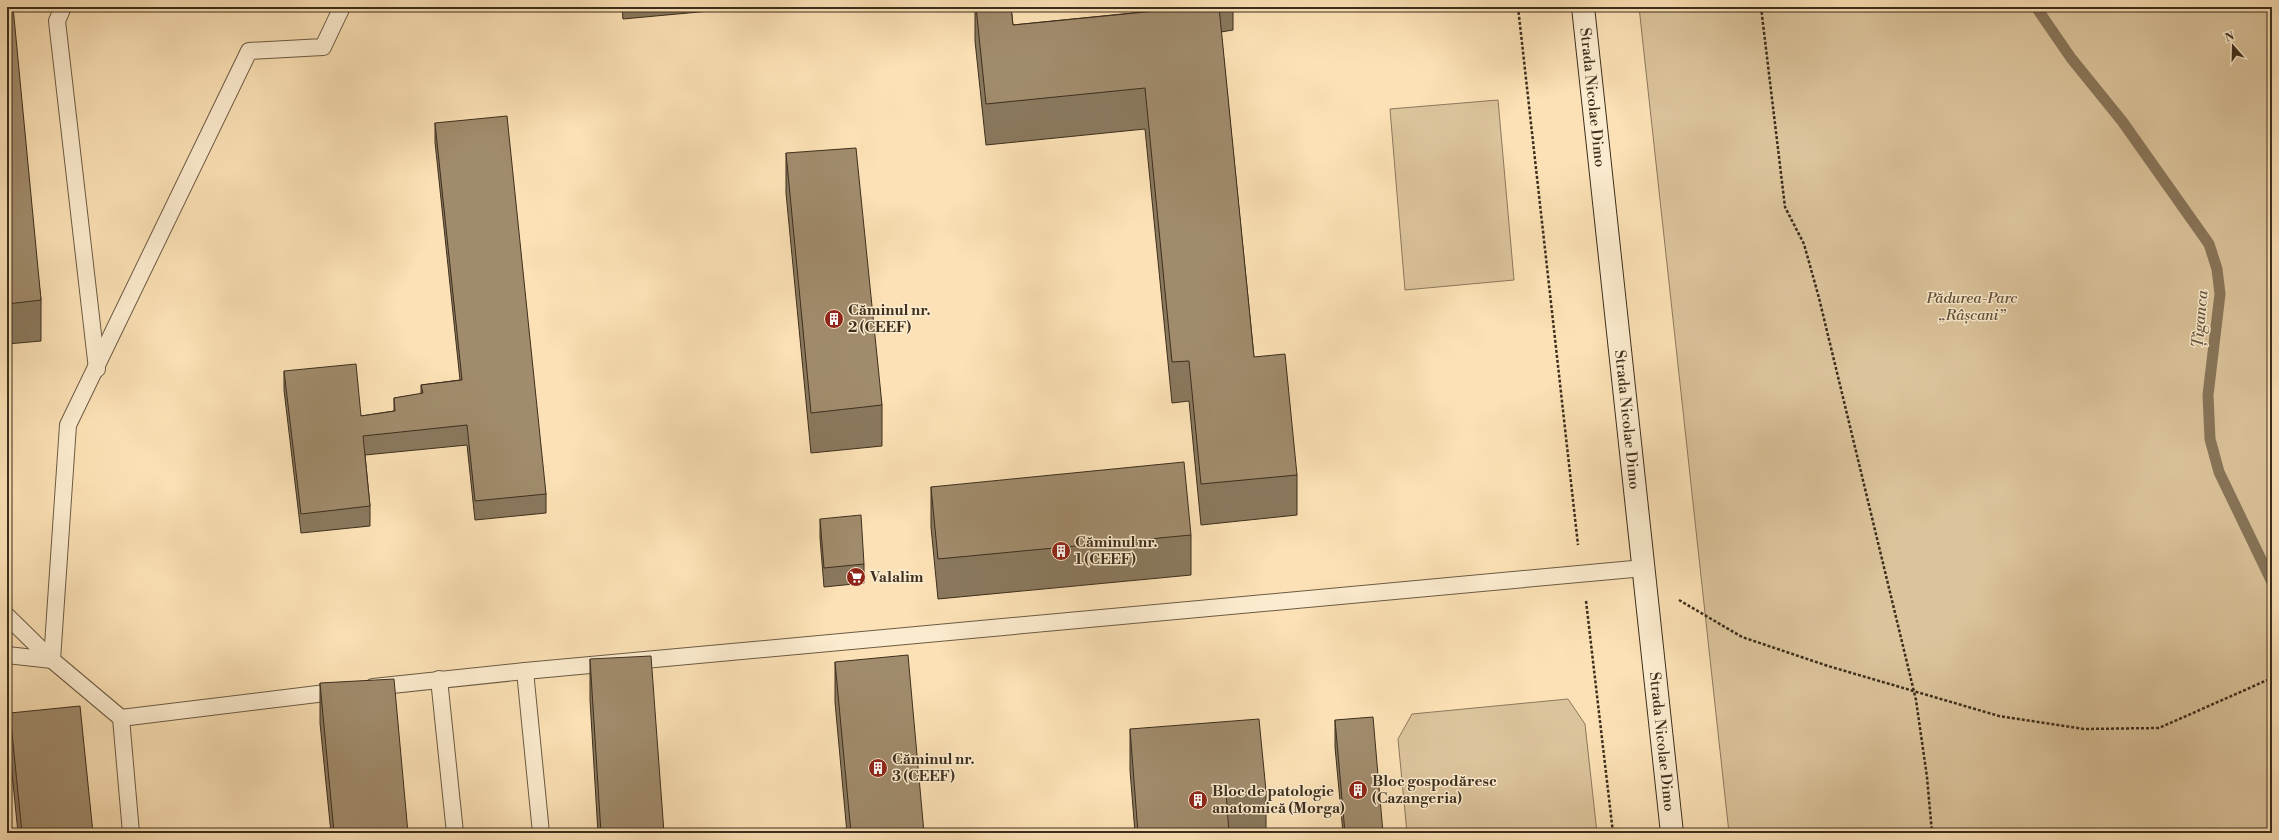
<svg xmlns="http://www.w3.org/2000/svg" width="2279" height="840" font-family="'Libre Bodoni',serif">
<rect width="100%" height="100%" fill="#fbe1b5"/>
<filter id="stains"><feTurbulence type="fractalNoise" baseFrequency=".005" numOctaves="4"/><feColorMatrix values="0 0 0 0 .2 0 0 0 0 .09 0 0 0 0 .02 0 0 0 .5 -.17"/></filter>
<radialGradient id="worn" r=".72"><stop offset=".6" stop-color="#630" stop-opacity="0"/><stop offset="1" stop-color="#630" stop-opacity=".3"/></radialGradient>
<g fill="#dbc39b" stroke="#8c785c">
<path d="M 1639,7 L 2272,7 L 2272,833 L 1729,833 Z"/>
<path d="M 1498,100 L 1514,280 L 1405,290 L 1390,109 Z"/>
<path d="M 1568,699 L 1585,724 L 1597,833 L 1407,833 L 1398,739 L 1412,714 Z"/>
</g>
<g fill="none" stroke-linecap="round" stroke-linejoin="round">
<path stroke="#887559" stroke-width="11" d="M 2036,7 L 2071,58 L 2122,121 L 2209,244 L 2217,269 L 2220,294 L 2208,395 L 2210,439 L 2219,472 L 2272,582"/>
<g stroke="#6c5b43" stroke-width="18">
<g id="service">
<path d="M 63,7 L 57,21 L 97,369"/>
<path d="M 7,616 L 52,660 L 121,718 L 131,833"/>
<path d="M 7,655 L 52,660 L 68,425 L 249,51 L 323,47 L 342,7"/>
<path d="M 525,671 L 541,833"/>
<path d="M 439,679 L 455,833"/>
<path d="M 373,687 L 525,671 L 1644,568"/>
<path d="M 121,718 L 342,691"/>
</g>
</g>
<g stroke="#3d2e1d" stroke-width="24">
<g id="secondary">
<path id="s1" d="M 1583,7 L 1672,833"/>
</g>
</g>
<g stroke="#3d2e1d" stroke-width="2.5" stroke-dasharray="3 2" stroke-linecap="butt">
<path d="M 1518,7 L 1578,545"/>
<path d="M 1761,7 L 1785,207 L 1804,244 L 1819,298 L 1916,700 L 1927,777 L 1932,833"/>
<path d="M 1679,600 L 1742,637 L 1828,666 L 1999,716 L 2084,729 L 2159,728 L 2272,678"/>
<path d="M 1586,601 L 1613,833"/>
</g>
<use href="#service" stroke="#fceccf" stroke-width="16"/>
<use href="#secondary" stroke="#fceccf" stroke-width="22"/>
</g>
<g fill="#8a785d" stroke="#3d2e1d">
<path d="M 7,7 L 41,300 L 41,341 L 7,344 Z"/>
<path d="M 622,7 L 753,7 L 623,19 Z"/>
<path d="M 975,7 L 1011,7 L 1013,25 L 1152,11 L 1151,7 L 1233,7 L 1233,30 L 1221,32 L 1254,357 L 1297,475 L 1297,515 L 1201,525 L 1189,401 L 1172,403 L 1145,129 L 986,145 L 975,41 Z"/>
<path d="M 435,123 L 546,494 L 546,513 L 475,520 L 467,445 L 365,455 L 370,506 L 370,526 L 301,533 L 284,390 L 284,371 L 361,416 L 394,411 L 394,398 L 421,394 L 421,385 L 460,380 L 435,142 Z"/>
<path d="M 786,153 L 882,405 L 882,446 L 811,453 L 786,193 Z"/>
<path d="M 931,487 L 1191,535 L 1191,575 L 938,599 L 931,527 Z"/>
<path d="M 820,519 L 864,564 L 864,583 L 824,587 L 820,538 Z"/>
<path d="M 590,659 L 664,833 L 598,833 L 590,700 Z"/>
<path d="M 835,662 L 924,833 L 847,833 L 835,702 Z"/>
<path d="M 320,683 L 408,833 L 331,833 L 320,723 Z"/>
<path d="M 10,713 L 93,833 L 18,833 L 10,753 Z"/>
<path d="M 1335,720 L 1383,833 L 1343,833 L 1335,747 Z"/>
<path d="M 1130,729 L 1266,791 L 1266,831 L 1231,833 L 1135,833 L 1130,770 Z"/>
</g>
<g fill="#a08b6c" stroke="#3d2e1d">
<path d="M 7,7 L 13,7 L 41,300 L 7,304 Z"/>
<path d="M 976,7 L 1011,7 L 1013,25 L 1156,11 L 1155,7 L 1219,7 L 1254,357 L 1285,354 L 1297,475 L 1201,484 L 1189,361 L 1172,362 L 1145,88 L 986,104 Z"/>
<path d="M 507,116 L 546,494 L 475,501 L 467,425 L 363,436 L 370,506 L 301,514 L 284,371 L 356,364 L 361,416 L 395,411 L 394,398 L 423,393 L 421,385 L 462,380 L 435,123 Z"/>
<path d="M 856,148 L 882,405 L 811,413 L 786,153 Z"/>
<path d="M 1184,462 L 1191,535 L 938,559 L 931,487 Z"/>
<path d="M 861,515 L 864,564 L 824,568 L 820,519 Z"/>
<path d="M 908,655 L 924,833 L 851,833 L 835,662 Z"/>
<path d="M 651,656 L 664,833 L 601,833 L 590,659 Z"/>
<path d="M 394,679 L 408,833 L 334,833 L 320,683 Z"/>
<path d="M 80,706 L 93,833 L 22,833 L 10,713 Z"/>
<path d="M 1373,717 L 1383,833 L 1345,833 L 1335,720 Z"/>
<path d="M 1259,719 L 1266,791 L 1226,793 L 1229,833 L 1138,833 L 1130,729 Z"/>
</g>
<defs>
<g id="building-disc" transform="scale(1)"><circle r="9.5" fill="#8f2418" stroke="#fceccf"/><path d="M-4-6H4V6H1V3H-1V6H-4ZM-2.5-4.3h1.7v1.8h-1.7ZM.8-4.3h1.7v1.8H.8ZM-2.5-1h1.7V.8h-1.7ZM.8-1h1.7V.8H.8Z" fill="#fff"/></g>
<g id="supermarket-disc" transform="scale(1)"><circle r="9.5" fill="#8f2418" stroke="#fceccf"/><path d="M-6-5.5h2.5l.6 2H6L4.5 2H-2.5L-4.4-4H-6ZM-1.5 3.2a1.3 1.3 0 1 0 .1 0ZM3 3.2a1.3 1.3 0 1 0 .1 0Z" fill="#fff"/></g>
</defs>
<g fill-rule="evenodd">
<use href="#building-disc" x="834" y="319"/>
<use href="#building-disc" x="1061" y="551"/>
<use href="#supermarket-disc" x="856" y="577"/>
<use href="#building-disc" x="878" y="768"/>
<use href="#building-disc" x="1358" y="790"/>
<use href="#building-disc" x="1198" y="800"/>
</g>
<g text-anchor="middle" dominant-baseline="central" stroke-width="3" stroke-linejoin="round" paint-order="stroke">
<g font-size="15" fill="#3d2e1d" stroke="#fceccf">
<text stroke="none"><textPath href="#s1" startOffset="91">Strada Nicolae Dimo</textPath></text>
<text stroke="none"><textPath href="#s1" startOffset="415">Strada Nicolae Dimo</textPath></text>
<text stroke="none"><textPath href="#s1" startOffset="739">Strada Nicolae Dimo</textPath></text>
</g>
<g font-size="15" font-style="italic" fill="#5d4c36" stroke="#fceccf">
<text x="1972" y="298">Pădurea-Parc<tspan x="1972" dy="17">„Râșcani”</tspan></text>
</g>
<g font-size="15" font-weight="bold" fill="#3d2e1d" stroke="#fceccf" text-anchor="start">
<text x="848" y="310">Căminul nr.<tspan x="848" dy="17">2 (CEEF)</tspan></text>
<text x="1075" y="542">Căminul nr.<tspan x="1075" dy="17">1 (CEEF)</tspan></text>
<text x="870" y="577">Valalim</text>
<text x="892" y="759">Căminul nr.<tspan x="892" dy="17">3 (CEEF)</tspan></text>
<text x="1372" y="781">Bloc gospodăresc<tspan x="1372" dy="17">(Cazangeria)</tspan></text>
<text x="1212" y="791">Bloc de patologie<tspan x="1212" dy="17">anatomică (Morga)</tspan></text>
</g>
<g font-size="16" font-style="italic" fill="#62513b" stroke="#fceccf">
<text transform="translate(2200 319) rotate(-85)">Țîganca</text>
</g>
</g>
<rect width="2279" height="840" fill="none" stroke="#fbe1b5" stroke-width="24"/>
<rect x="8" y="8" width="2263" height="824" fill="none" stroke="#3d2e1d" stroke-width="2"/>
<rect x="12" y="12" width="2255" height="816" fill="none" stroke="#3d2e1d"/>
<g transform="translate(2233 46) rotate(340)" stroke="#fceccf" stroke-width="3" paint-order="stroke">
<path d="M0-3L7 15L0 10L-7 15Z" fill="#3d2e1d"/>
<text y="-6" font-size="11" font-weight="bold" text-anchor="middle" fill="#3d2e1d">N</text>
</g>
<rect width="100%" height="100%" filter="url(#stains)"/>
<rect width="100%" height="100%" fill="url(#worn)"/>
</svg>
